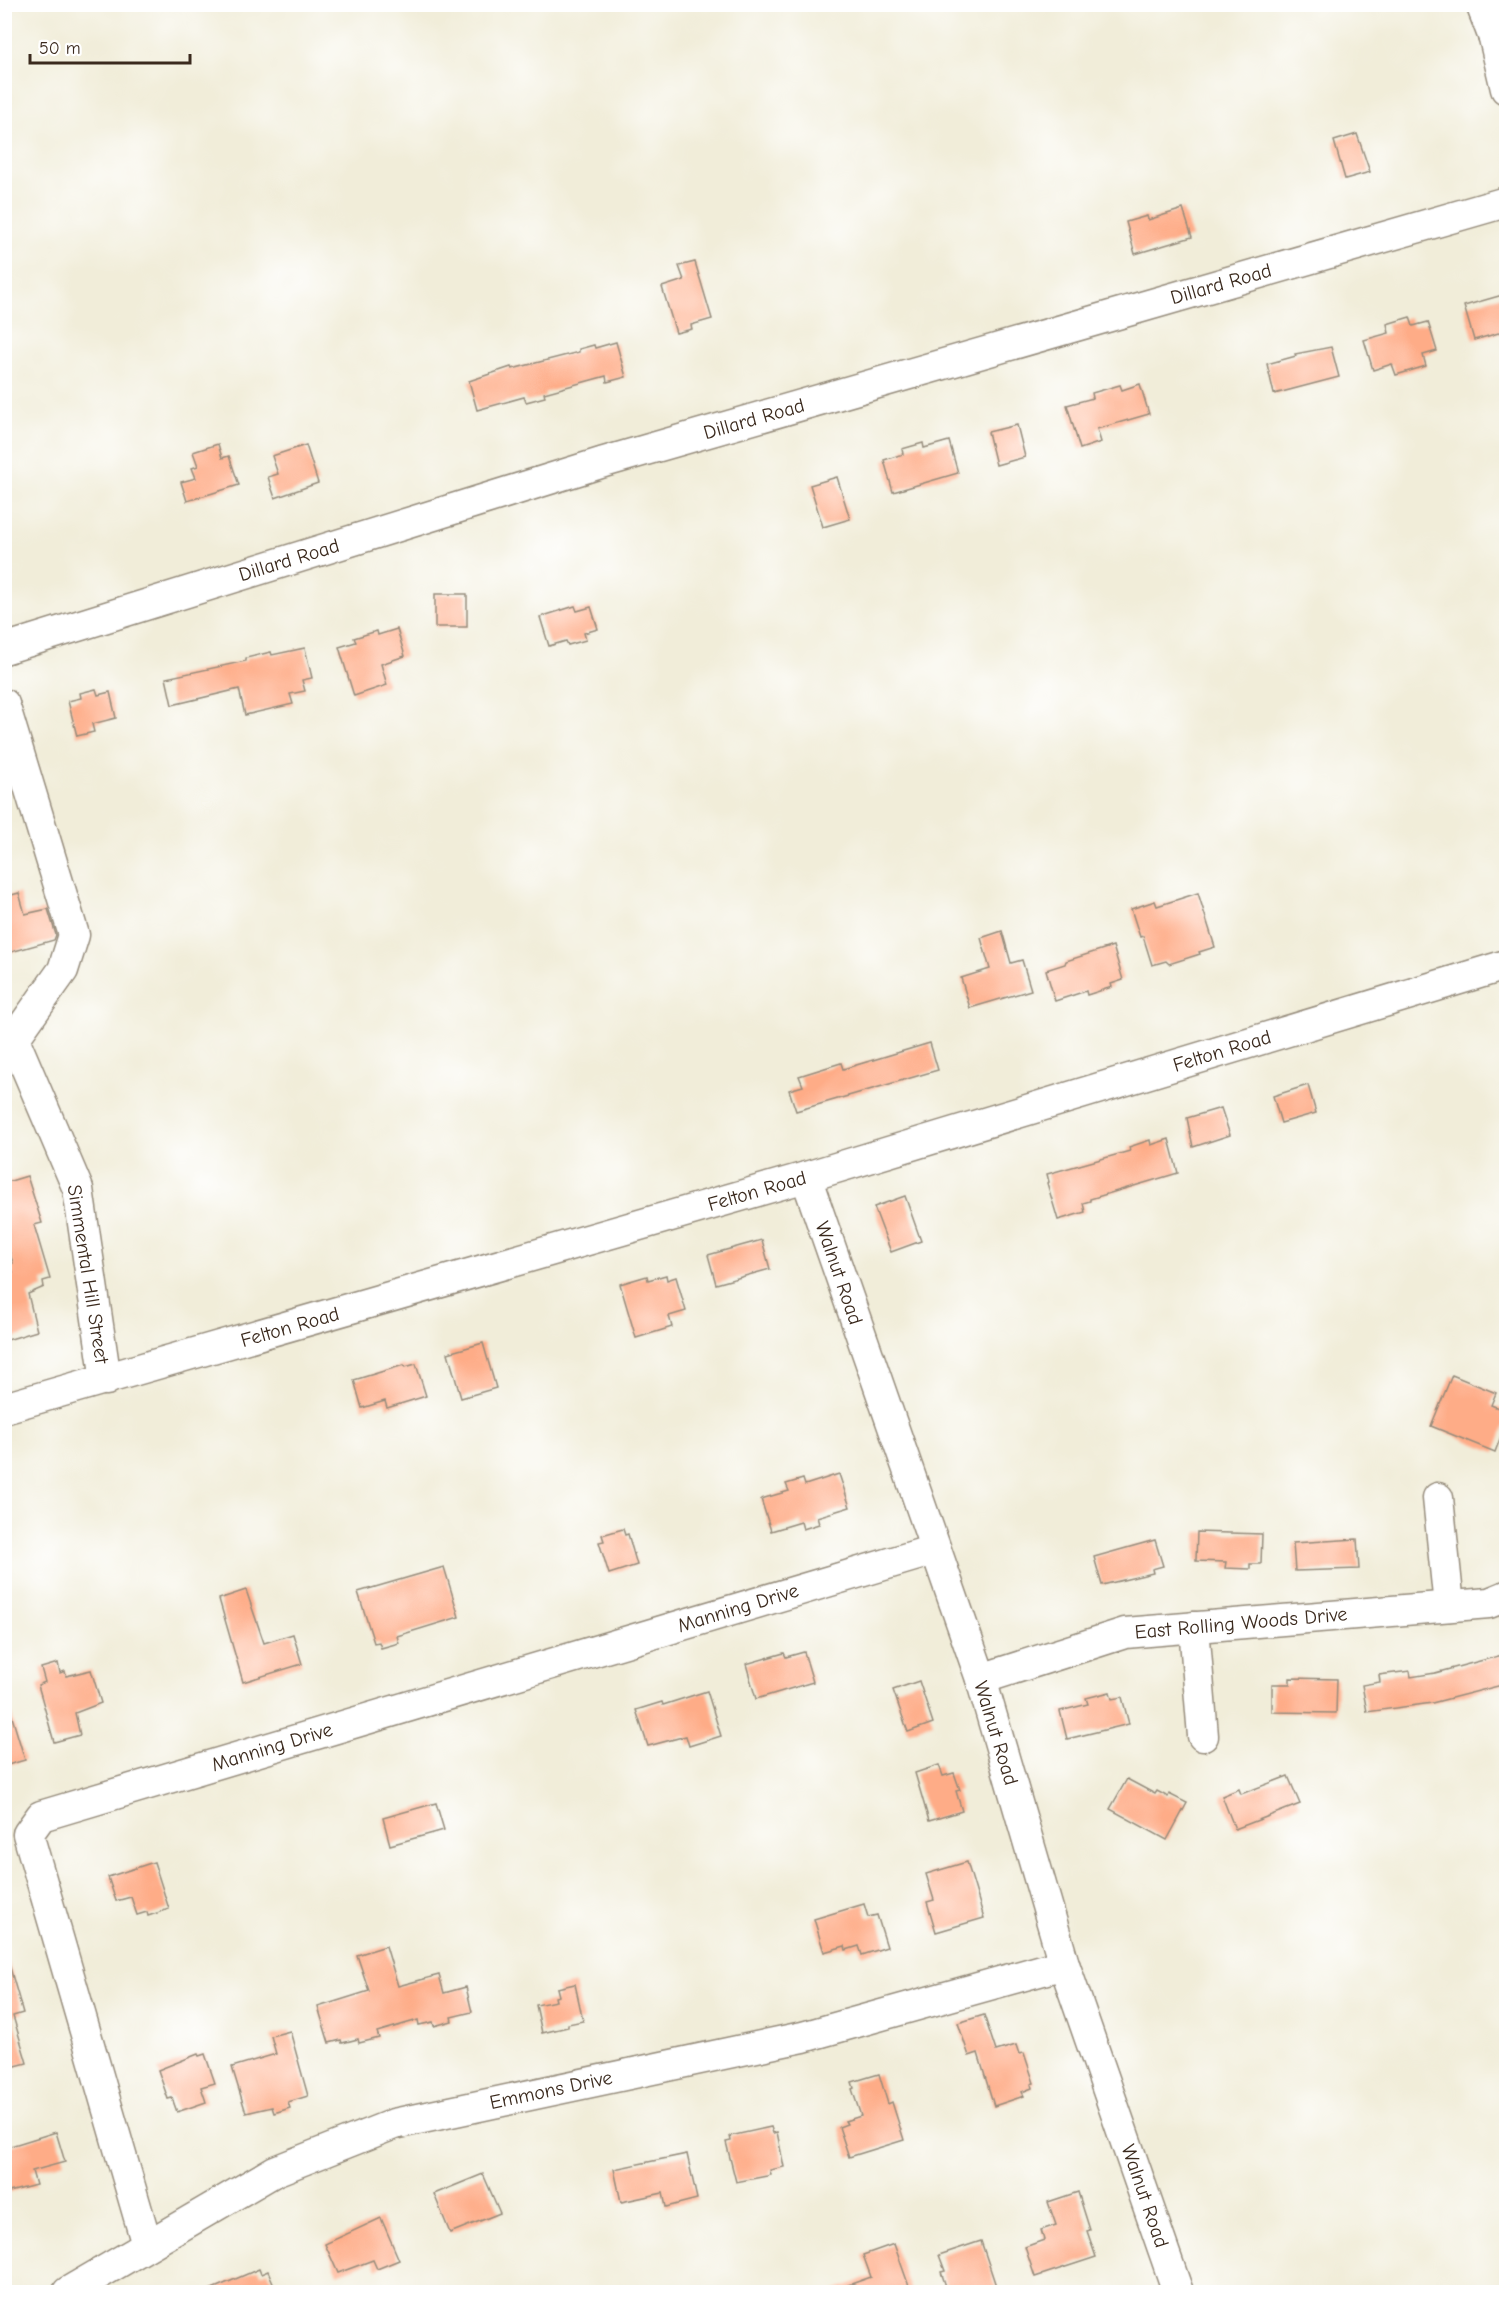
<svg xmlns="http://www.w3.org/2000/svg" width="1511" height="2297" font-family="'Comic Neue',sans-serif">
<rect width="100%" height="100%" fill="#fff"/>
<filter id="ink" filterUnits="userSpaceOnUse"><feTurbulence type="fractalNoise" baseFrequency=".0167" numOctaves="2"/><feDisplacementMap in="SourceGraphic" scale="12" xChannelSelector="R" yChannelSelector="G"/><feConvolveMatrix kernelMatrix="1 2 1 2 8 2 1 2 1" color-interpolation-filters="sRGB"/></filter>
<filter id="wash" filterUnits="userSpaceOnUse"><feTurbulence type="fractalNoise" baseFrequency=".008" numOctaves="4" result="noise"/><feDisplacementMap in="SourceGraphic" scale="24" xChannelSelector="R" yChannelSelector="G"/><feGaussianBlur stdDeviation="1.35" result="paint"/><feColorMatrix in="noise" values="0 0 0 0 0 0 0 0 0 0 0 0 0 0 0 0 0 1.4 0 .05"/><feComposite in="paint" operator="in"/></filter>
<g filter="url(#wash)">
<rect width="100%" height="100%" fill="#f1edd9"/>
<g id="blocks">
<g fill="#feac87">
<path d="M 1357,134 L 1370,172 L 1345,179 L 1334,141 Z"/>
<path d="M 1183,209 L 1192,237 L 1135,254 L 1126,222 L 1147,216 L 1148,220 Z"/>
<path d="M 695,262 L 712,319 L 691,325 L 692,329 L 676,333 L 662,287 L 684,280 L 679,266 Z"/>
<path d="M 1506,294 L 1506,331 L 1474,340 L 1464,306 Z"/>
<path d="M 1410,317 L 1413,326 L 1428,322 L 1437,351 L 1423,355 L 1426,366 L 1396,375 L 1392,364 L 1373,370 L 1364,340 L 1389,333 L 1387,324 Z"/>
<path d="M 616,342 L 626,377 L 607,382 L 606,376 L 544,393 L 545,397 L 526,402 L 524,397 L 477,410 L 469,381 L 511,367 L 512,369 L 579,352 L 579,349 L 594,345 L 595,348 Z"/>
<path d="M 1331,347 L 1339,377 L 1274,394 L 1267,364 L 1296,356 L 1295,354 Z"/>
<path d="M 1140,384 L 1149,414 L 1097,429 L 1101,442 L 1080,449 L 1067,405 L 1093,398 L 1092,393 L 1120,385 L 1122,390 Z"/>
<path d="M 1017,425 L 1025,457 L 996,465 L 988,432 Z"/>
<path d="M 949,441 L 958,473 L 893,492 L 884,460 L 903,454 L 902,449 L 923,443 L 924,448 Z"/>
<path d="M 218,444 L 222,458 L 229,456 L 239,485 L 187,501 L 181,482 L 196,478 L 192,468 L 198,466 L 193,452 Z"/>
<path d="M 306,445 L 318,483 L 275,498 L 268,477 L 278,474 L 272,456 Z"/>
<path d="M 837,477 L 850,519 L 823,527 L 810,485 Z"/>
<rect x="435" y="594" width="32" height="33"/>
<path d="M 575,606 L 577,611 L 591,607 L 598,629 L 584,633 L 586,640 L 568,645 L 566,641 L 549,646 L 540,617 Z"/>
<path d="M 397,629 L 405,656 L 381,664 L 387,685 L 354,696 L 339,647 L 356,642 L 354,638 L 377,631 L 378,635 Z"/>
<path d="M 305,648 L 312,678 L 302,680 L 305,691 L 290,694 L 293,704 L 245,715 L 239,689 L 172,705 L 166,678 L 246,661 L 246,658 L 271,652 L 272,655 Z"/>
<path d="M 96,689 L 98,695 L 110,692 L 116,718 L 92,724 L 94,732 L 77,736 L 68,701 L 81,698 L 80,693 Z"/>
<path d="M 19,893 L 25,914 L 48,909 L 56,935 L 54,940 L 4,954 L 4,897 Z"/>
<path d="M 1198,893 L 1215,947 L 1199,952 L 1200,954 L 1169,964 L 1166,961 L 1152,965 L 1143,936 L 1140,937 L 1131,909 L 1155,901 L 1157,906 Z"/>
<path d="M 1002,931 L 1011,963 L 1022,960 L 1031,990 L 970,1008 L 961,978 L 990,969 L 981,938 Z"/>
<path d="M 1113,946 L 1123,980 L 1111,984 L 1112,987 L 1087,995 L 1086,991 L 1055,1001 L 1046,970 L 1065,964 L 1066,961 Z"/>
<path d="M 930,1043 L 938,1070 L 796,1111 L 789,1090 L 803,1086 L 799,1076 L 841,1063 L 843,1069 Z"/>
<path d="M 1308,1085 L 1316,1113 L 1281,1123 L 1273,1096 Z"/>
<path d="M 1221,1108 L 1230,1135 L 1193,1147 L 1187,1118 Z"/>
<path d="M 1169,1139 L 1178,1173 L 1090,1199 L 1090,1201 L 1083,1203 L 1085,1212 L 1058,1220 L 1047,1183 L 1049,1182 L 1047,1174 L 1130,1151 L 1129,1147 L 1150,1140 L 1151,1145 Z"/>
<path d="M 27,1176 L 42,1223 L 34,1225 L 50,1279 L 43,1281 L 44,1287 L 28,1294 L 37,1331 L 4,1341 L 4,1275 L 13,1272 L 10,1264 L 13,1263 L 4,1235 L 4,1183 Z"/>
<path d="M 905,1196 L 921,1241 L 891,1252 L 874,1207 Z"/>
<path d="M 762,1240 L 770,1269 L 716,1284 L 708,1255 Z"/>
<path d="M 666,1275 L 667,1280 L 676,1277 L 686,1311 L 669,1316 L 672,1327 L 636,1338 L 620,1284 L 647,1276 L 648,1280 Z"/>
<path d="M 483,1343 L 496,1388 L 461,1398 L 448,1353 Z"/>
<path d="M 416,1364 L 426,1396 L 387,1408 L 385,1401 L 362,1408 L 354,1380 L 404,1365 L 405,1367 Z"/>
<path d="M 1452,1375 L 1496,1393 L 1491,1405 L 1506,1411 L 1506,1423 L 1495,1452 L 1431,1426 Z"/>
<path d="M 839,1474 L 850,1507 L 817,1517 L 819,1524 L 803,1529 L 801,1522 L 771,1531 L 761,1499 L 789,1491 L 786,1484 L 803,1479 L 805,1485 Z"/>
<path d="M 623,1529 L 625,1535 L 628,1534 L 637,1565 L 609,1574 L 599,1542 L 604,1541 L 602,1535 Z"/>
<path d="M 1197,1532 L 1262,1534 L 1261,1564 L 1250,1564 L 1250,1569 L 1225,1568 L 1226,1562 L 1196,1561 Z"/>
<path d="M 1357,1539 L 1359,1569 L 1295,1571 L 1293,1543 Z"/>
<path d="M 1155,1540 L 1163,1566 L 1152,1569 L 1153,1573 L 1102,1585 L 1094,1557 Z"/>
<path d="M 444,1567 L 459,1617 L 397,1636 L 399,1643 L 381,1648 L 379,1642 L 374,1643 L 358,1592 Z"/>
<path d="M 246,1590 L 264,1643 L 293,1634 L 302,1664 L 243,1682 L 219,1599 Z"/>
<path d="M 804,1652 L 813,1682 L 756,1699 L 746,1664 L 784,1653 L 786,1657 Z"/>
<path d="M 1506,1654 L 1506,1684 L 1432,1703 L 1367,1712 L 1362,1685 L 1380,1682 L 1379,1675 L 1410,1671 L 1411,1677 L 1435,1673 Z"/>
<path d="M 58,1663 L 60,1673 L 65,1671 L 66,1676 L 91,1670 L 101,1703 L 75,1713 L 80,1735 L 54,1742 L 38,1685 L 45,1682 L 41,1668 Z"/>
<path d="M 1290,1678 L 1337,1679 L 1336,1713 L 1272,1712 L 1272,1684 L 1290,1684 Z"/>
<path d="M 919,1681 L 933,1723 L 908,1732 L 893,1690 Z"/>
<path d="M 707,1691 L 721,1736 L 689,1746 L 686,1736 L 648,1746 L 636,1710 L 662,1702 L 663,1705 Z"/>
<path d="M 1110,1692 L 1112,1699 L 1122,1697 L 1129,1724 L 1067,1739 L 1060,1711 L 1088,1704 L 1086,1698 Z"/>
<path d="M 4,1707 L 9,1707 L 25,1760 L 4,1766 Z"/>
<path d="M 939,1765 L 943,1776 L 954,1773 L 960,1790 L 956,1791 L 962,1811 L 929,1821 L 915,1773 Z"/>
<path d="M 1288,1776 L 1300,1804 L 1235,1829 L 1222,1796 L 1239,1789 L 1241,1794 Z"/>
<path d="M 1127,1779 L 1155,1794 L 1157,1791 L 1168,1797 L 1169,1794 L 1187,1803 L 1167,1840 L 1110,1809 Z"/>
<path d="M 436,1803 L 444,1830 L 390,1845 L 383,1818 Z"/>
<path d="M 154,1862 L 169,1909 L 148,1916 L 147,1912 L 137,1915 L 131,1897 L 116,1901 L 108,1877 Z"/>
<path d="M 967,1862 L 984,1918 L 936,1932 L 927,1902 L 934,1900 L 926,1874 Z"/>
<path d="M 864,1904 L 868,1917 L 877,1915 L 887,1947 L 862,1955 L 859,1946 L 846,1950 L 845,1946 L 824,1952 L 814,1919 Z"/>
<path d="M 386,1946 L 398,1986 L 439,1975 L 444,1993 L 466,1987 L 472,2012 L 451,2017 L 452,2021 L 434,2026 L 433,2022 L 419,2025 L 418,2020 L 377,2032 L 379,2038 L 359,2043 L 358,2039 L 342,2043 L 341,2040 L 329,2043 L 318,2007 L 369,1991 L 357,1955 Z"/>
<path d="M 4,1964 L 9,1964 L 23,2013 L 13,2016 L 27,2063 L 4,2069 Z"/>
<path d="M 575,1984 L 583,2021 L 568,2024 L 568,2027 L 542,2033 L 536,2005 L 556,2001 L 555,1997 L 559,1996 L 557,1988 Z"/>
<path d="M 984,2015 L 996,2051 L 1016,2045 L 1019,2054 L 1024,2053 L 1034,2083 L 1031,2084 L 1032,2088 L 1022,2092 L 1024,2096 L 994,2106 L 978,2053 L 969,2056 L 958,2023 Z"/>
<path d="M 290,2031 L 308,2096 L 288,2102 L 290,2108 L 274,2113 L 272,2107 L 246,2113 L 232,2067 L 276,2054 L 271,2036 Z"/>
<path d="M 198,2054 L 199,2056 L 205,2054 L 215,2083 L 201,2087 L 206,2102 L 177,2112 L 172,2098 L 168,2099 L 158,2070 Z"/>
<path d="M 879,2074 L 888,2104 L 892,2102 L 904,2140 L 849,2157 L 839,2127 L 847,2124 L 845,2121 L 861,2116 L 852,2089 L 854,2088 L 852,2082 Z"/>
<path d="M 771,2127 L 773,2133 L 777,2132 L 784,2167 L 770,2170 L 771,2175 L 767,2176 L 736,2182 L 726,2142 L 731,2141 L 730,2136 Z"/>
<path d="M 56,2132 L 65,2162 L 32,2171 L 36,2185 L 9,2192 L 4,2177 L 4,2148 Z"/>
<path d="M 687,2154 L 697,2199 L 666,2207 L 663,2193 L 621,2202 L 614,2169 Z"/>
<path d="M 483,2174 L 500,2213 L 450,2233 L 434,2194 Z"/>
<path d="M 1078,2192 L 1090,2230 L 1087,2231 L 1096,2257 L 1035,2277 L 1025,2247 L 1044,2240 L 1041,2230 L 1056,2225 L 1048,2202 Z"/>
<path d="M 381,2218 L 399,2260 L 377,2269 L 373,2260 L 338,2273 L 325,2244 Z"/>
<path d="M 981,2241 L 998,2292 L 948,2292 L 941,2272 L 945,2271 L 939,2255 Z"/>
<path d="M 894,2244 L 911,2292 L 834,2292 L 834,2290 L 871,2277 L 863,2255 Z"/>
<path d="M 259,2269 L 261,2274 L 268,2271 L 277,2292 L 205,2292 Z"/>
</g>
</g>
</g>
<g filter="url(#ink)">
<use href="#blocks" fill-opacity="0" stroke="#968c7c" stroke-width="1.5"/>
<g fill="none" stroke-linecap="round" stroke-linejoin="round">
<g stroke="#968c7c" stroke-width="33">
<g id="minor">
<path d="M 1481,4 L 1494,38 L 1506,89"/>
<path d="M 4,649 L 604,462 L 1506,202"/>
<path d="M 4,704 L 74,935 L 63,970 L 14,1039"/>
<path d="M 14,1039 L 78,1189 L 106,1380"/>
<path d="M 806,1177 L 981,1679 L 1064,1964 L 1178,2292"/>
<path d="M 4,1408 L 806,1177 L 1506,965"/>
<path d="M 1438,1498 L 1449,1606"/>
<path d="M 1194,1627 L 1203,1736"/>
<path d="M 981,1679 L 1125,1633 L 1489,1603 L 1506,1596"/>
<path d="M 147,2245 L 28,1834 L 41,1816 L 934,1550"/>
<path d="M 68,2292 L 275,2171 L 394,2124 L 803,2037 L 1064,1964"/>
</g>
</g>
<use href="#minor" stroke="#fff" stroke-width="30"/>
</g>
</g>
<g text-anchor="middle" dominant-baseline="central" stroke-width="4.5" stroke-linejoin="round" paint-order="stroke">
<g font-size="20" fill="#3b2a1e" stroke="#fff">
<text transform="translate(1221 284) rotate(-16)">Dillard Road</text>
<text transform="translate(754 419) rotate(-16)">Dillard Road</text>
<text transform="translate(289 560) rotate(-17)">Dillard Road</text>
<text transform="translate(1222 1051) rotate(-17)">Felton Road</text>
<text transform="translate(757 1191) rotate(-16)">Felton Road</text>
<text transform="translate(839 1273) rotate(71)">Walnut Road</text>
<text transform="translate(88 1274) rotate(81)">Simmental Hill Street</text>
<text transform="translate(290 1327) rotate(-16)">Felton Road</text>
<text transform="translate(738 1608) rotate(-17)">Manning Drive</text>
<text transform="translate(1241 1623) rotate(-5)">East Rolling Woods Drive</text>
<text transform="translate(996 1733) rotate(73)">Walnut Road</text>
<text transform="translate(272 1747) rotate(-17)">Manning Drive</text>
<text transform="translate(551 2090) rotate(-12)">Emmons Drive</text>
<text transform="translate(1145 2196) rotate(71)">Walnut Road</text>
</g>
</g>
<rect width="1511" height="2297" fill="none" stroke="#fff" stroke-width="24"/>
<path d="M30 54v9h160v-9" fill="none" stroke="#3b2a1e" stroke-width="3"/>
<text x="39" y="54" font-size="18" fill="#3b2a1e" stroke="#ffffff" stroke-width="4.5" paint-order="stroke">50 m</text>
</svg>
